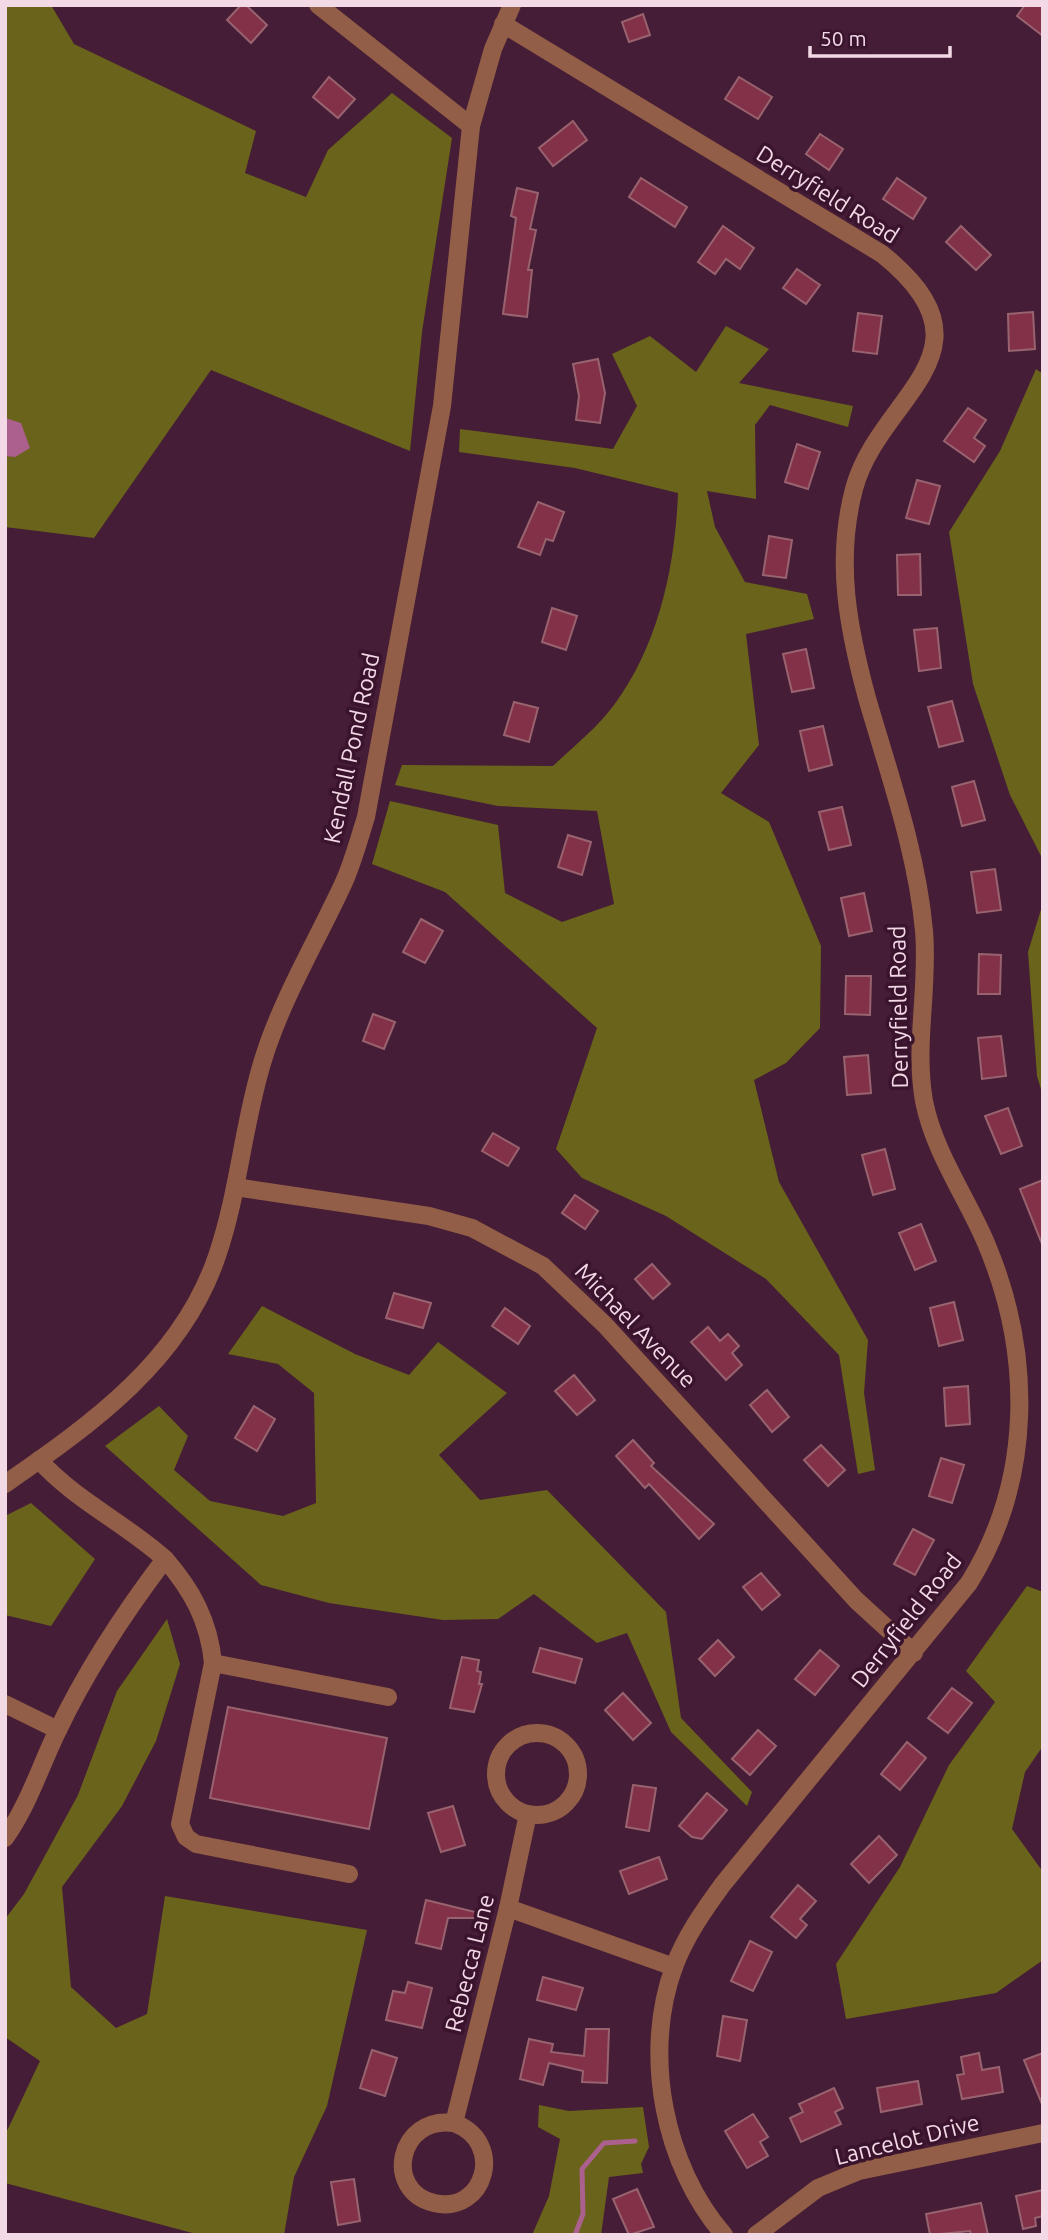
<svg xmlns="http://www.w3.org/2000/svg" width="1048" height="2240" font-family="Ubuntu,sans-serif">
<rect width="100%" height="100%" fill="#461d36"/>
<g fill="#69631b">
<path d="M 5,5 L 51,5 L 74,44 L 256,131 L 245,173 L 306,197 L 328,150 L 392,93 L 452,138 L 422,332 L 410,451 L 211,370 L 94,538 L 5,527 Z"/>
<path d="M 726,326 L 769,349 L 739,383 L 853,406 L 848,427 L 770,405 L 755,425 L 756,499 L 707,491 L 715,527 L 745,582 L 807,594 L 814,619 L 746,634 L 759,745 L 721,793 L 769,822 L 821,946 L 820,1028 L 786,1063 L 754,1080 L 779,1182 L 868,1340 L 864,1393 L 875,1470 L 858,1474 L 839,1355 L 766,1279 L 666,1216 L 582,1178 L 556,1149 L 597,1028 L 445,892 L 372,864 L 390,801 L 498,825 L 505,893 L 562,922 L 614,904 L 597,811 L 498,806 L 395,785 L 402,765 L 553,766 C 573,747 598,727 614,705 C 659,644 675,567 678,493 L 575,468 L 459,452 L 460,429 L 613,449 L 637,406 L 612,354 L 650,336 L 696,372 Z"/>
<path d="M 1036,369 L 1043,374 L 1043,860 L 1010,795 L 973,684 L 949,532 L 1000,451 Z"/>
<path d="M 1043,903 L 1043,1096 L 1037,1076 L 1028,952 Z"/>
<path d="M 262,1306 L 355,1354 L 409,1375 L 438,1342 L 507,1393 L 439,1455 L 480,1500 L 547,1490 L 666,1612 L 681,1718 L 752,1792 L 747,1806 L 671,1732 L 627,1633 L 597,1643 L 534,1594 L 498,1619 L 443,1620 L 329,1603 L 261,1585 L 105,1446 L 159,1406 L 188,1436 L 174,1470 L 210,1501 L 283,1516 L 316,1503 L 314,1393 L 278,1364 L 228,1354 Z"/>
<path d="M 31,1503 L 95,1559 L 51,1626 L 5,1615 L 5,1516 Z"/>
<path d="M 1027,1586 L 1043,1592 L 1043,1746 L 1025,1772 L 1012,1829 L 1043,1872 L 1043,1960 L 996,1993 L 846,2019 L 836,1964 L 900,1867 L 949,1765 L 995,1702 L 966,1671 Z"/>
<path d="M 167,1619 L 180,1664 L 156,1741 L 122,1806 L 62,1887 L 71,1987 L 116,2028 L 147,2014 L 165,1896 L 367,1930 L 327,2106 L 294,2177 L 284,2235 L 200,2235 L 5,2183 L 5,2135 L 40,2061 L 5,2037 L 5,1919 L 24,1894 L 78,1795 L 117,1691 Z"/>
<path d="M 539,2105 L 569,2111 L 643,2107 L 649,2147 L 641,2164 L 643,2173 L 609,2177 L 601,2235 L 532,2235 L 549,2196 L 560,2139 L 538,2127 Z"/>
</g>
<path fill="#ab608d" d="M 5,418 L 21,423 L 30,448 L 15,457 L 5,456 Z"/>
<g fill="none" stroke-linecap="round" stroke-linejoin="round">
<path stroke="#ab608d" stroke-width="5" d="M 575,2235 L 583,2214 L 582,2169 L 604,2143 L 635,2141"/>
</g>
<g fill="#823149" stroke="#98636f" stroke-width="2">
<path d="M 241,5 L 246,5 L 267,25 L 251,43 L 227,20 Z"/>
<path d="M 1025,5 L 1043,5 L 1043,36 L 1017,16 Z"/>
<path d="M 643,14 L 650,35 L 629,42 L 622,22 Z"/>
<path d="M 329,77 L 355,99 L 338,118 L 313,97 Z"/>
<path d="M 739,77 L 772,97 L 758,119 L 725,99 Z"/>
<path d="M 573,121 L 587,140 L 553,166 L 539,148 Z"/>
<path d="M 820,134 L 843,149 L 829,170 L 806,154 Z"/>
<path d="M 641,178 L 687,207 L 675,227 L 629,197 Z"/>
<path d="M 897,178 L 926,198 L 913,219 L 883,199 Z"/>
<path d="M 517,188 L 538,193 L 530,229 L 536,230 L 528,270 L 532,270 L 527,317 L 503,314 L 516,218 L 511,216 Z"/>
<path d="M 723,226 L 754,248 L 740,269 L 726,259 L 715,274 L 698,262 Z"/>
<path d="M 961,226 L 991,255 L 976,270 L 946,242 Z"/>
<path d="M 797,269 L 820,285 L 806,304 L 783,288 Z"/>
<path d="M 1033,312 L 1035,349 L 1009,351 L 1008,314 Z"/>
<path d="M 858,313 L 882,316 L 877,354 L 853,351 Z"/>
<path d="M 598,359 L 605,393 L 600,423 L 576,420 L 579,396 L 573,364 Z"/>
<path d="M 968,408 L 986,420 L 974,438 L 985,446 L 974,462 L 944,441 Z"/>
<path d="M 797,444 L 820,452 L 808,489 L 785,482 Z"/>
<path d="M 917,480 L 940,486 L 929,524 L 906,518 Z"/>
<path d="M 538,502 L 564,512 L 553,541 L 546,539 L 540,555 L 518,547 Z"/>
<path d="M 769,536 L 792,540 L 786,578 L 763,575 Z"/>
<path d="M 920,554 L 921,595 L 898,595 L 897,555 Z"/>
<path d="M 552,608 L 577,616 L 566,650 L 542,642 Z"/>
<path d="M 937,628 L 941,668 L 919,671 L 914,630 Z"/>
<path d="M 806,649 L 814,688 L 792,692 L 783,654 Z"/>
<path d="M 952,701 L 963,741 L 939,747 L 928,707 Z"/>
<path d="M 514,702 L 538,708 L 529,742 L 504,735 Z"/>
<path d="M 823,726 L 832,765 L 809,771 L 800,731 Z"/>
<path d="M 974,781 L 985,820 L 962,826 L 952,787 Z"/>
<path d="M 842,807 L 851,845 L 829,850 L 819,812 Z"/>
<path d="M 568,835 L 591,842 L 582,875 L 558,867 Z"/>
<path d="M 995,869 L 1001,910 L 977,913 L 971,872 Z"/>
<path d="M 864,893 L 872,931 L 849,936 L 841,898 Z"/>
<path d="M 421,919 L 443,931 L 425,963 L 403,952 Z"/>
<path d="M 979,954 L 1001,955 L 1000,994 L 978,994 Z"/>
<path d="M 846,976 L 871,976 L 870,1015 L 845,1014 Z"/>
<path d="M 373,1014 L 395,1022 L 384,1049 L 363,1041 Z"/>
<path d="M 1001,1036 L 1006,1076 L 982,1079 L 978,1038 Z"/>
<path d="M 868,1055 L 871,1093 L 847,1095 L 844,1057 Z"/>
<path d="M 1008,1108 L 1022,1146 L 1001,1154 L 985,1116 Z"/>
<path d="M 493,1133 L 519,1148 L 508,1166 L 482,1151 Z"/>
<path d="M 885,1149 L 895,1189 L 873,1195 L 862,1155 Z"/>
<path d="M 1043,1180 L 1043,1244 L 1042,1244 L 1020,1189 Z"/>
<path d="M 575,1195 L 598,1211 L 585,1229 L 562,1213 Z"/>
<path d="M 921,1224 L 936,1261 L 915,1270 L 899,1233 Z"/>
<path d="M 652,1264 L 670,1284 L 653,1299 L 635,1279 Z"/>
<path d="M 394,1293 L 431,1303 L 423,1328 L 386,1318 Z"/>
<path d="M 954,1302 L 963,1340 L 939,1346 L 930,1308 Z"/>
<path d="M 505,1308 L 530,1326 L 518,1344 L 492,1326 Z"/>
<path d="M 708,1327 L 720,1341 L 728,1334 L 739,1346 L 732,1353 L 742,1365 L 726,1380 L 691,1342 Z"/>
<path d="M 574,1375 L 595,1400 L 577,1415 L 555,1391 Z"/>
<path d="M 968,1386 L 970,1424 L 946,1426 L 944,1388 Z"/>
<path d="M 767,1390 L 789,1417 L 772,1432 L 750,1405 Z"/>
<path d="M 254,1406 L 275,1419 L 257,1451 L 235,1438 Z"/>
<path d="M 633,1440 L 654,1463 L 651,1466 L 714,1524 L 699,1539 L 649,1484 L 645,1488 L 616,1456 Z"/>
<path d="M 821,1445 L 845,1470 L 828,1486 L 804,1460 Z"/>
<path d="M 941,1458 L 964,1465 L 952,1503 L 929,1496 Z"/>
<path d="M 913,1529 L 934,1540 L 915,1575 L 894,1564 Z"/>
<path d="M 761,1573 L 780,1595 L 762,1610 L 743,1587 Z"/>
<path d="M 718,1640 L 734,1657 L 715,1676 L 699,1659 Z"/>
<path d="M 540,1648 L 582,1659 L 575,1683 L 533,1672 Z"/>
<path d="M 820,1650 L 839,1666 L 815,1695 L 795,1679 Z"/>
<path d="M 462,1657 L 479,1660 L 477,1671 L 481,1672 L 479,1684 L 482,1684 L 474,1712 L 450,1708 Z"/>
<path d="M 952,1688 L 972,1703 L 948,1733 L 928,1718 Z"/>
<path d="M 623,1693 L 651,1723 L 633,1740 L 605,1710 Z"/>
<path d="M 228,1707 L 387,1738 L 369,1829 L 210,1798 Z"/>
<path d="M 758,1730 L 776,1746 L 750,1775 L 732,1759 Z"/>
<path d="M 907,1742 L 926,1758 L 900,1790 L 881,1774 Z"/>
<path d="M 633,1785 L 656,1788 L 649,1831 L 626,1827 Z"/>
<path d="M 707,1793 L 727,1810 L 702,1839 L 692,1837 L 679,1826 Z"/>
<path d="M 453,1806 L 465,1845 L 441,1852 L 428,1813 Z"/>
<path d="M 879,1836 L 897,1855 L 869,1883 L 851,1864 Z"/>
<path d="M 659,1857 L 667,1879 L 629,1894 L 620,1871 Z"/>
<path d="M 798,1885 L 816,1901 L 800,1919 L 807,1925 L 796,1938 L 771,1917 Z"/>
<path d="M 426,1900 L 475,1912 L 475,1918 L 448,1918 L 441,1949 L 416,1943 Z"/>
<path d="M 750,1941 L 772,1952 L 753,1991 L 731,1981 Z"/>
<path d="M 543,1977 L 583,1988 L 576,2010 L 537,2000 Z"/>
<path d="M 408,1982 L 432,1988 L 422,2028 L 386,2020 L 393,1991 L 405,1993 Z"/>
<path d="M 723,2016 L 747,2020 L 740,2061 L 717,2056 Z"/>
<path d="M 586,2029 L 609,2029 L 607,2083 L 582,2082 L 583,2071 L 549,2063 L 543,2085 L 520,2079 L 529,2039 L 553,2044 L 551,2052 L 584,2056 Z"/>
<path d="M 372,2050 L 397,2058 L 385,2096 L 360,2088 Z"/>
<path d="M 979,2053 L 982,2070 L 999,2067 L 1003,2092 L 962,2099 L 957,2075 L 964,2074 L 961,2057 Z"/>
<path d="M 1043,2053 L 1043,2104 L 1042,2104 L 1024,2060 Z"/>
<path d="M 918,2081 L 922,2104 L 881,2112 L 877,2088 Z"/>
<path d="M 834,2088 L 843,2108 L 835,2112 L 841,2124 L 801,2142 L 790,2118 L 803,2112 L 799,2104 Z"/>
<path d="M 753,2114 L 768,2137 L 760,2142 L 768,2156 L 747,2168 L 725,2131 Z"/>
<path d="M 354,2179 L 360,2221 L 338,2225 L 331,2182 Z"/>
<path d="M 637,2189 L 654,2227 L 629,2235 L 613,2199 Z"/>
<path d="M 1043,2190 L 1043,2216 L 1035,2218 L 1036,2226 L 1023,2229 L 1016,2196 Z"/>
<path d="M 981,2203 L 988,2235 L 971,2235 L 970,2231 L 930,2235 L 926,2214 Z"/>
</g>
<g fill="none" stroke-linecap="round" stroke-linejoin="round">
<g stroke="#935e47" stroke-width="18">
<path d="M 318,5 L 471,126"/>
<path d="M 503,24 L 882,254 C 1004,352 879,395 854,489 C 835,561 848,628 867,698 C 889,774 917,852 924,931 C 929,988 914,1044 924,1101 C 934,1152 966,1196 986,1243 C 1033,1354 1033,1480 969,1583 L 723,1884 C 704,1910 685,1937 674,1967 C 642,2054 664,2166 724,2235"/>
<path d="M 235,1187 L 429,1216 L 472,1228 L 543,1266 L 605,1325 L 856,1600 L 914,1653"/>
<path d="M 5,1484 C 92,1424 182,1360 217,1256 C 239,1192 243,1124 263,1060 C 282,998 317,941 344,882 C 353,862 359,839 366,817 L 442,406 L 471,126 L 493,49 L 512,5"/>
<path d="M 165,1559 C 192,1590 209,1621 213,1663 L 388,1697"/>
<path d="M 213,1663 L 180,1824 L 186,1837 L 196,1844 L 349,1874"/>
<path d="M 5,1704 L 58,1730"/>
<circle cx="537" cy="1774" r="41"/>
<path d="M 5,1838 C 28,1806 40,1767 57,1732 C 86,1671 124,1613 165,1559 C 125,1523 76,1501 39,1460"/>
<path d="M 508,1908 L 674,1967"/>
<path d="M 454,2123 C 506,2142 485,2215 434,2203 C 383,2191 398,2115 454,2123 L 508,1908 L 528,1814"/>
<path d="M 756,2235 L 818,2188 L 859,2171 L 1043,2133"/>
</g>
</g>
<g text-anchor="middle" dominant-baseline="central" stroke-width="7" stroke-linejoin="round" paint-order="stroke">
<g font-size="23" fill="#f3d8e6" stroke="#3a132c">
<text transform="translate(828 194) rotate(32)">Derryfield Road</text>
<text transform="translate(351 748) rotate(-78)">Kendall Pond Road</text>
<text transform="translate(898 1007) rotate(-91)">Derryfield Road</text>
<text transform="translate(636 1325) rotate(46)">Michael Avenue</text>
<text transform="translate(906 1620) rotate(-52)">Derryfield Road</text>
<text transform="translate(469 1963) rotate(-76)">Rebecca Lane</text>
<text transform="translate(907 2139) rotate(-14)">Lancelot Drive</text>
</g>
</g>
<rect width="1048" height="2240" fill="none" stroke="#f3d8e6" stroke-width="14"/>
<path d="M810 46v10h140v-10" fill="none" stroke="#f3d8e6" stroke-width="3.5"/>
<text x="820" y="46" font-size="21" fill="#f3d8e6" stroke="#3a132c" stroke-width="5" paint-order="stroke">50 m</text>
</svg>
